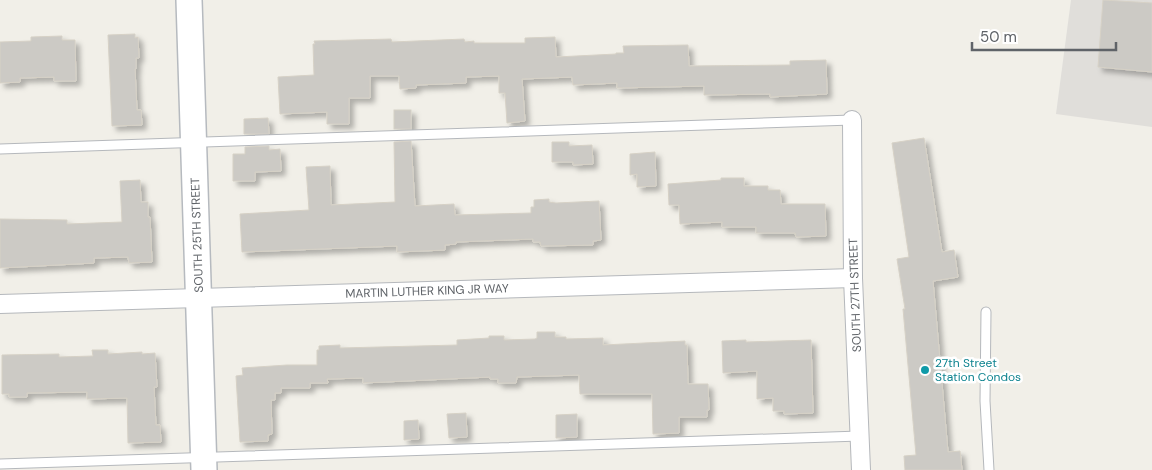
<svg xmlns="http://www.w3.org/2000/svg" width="1152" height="470" font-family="'DM Sans',sans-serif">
<defs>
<filter id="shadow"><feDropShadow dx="4.5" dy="4.5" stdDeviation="2.5" flood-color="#0004"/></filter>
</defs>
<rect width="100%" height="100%" fill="#f1efe8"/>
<path fill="#e0deda" d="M 1071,0 L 1152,0 L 1152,127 L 1056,114 Z"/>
<g fill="#cccac5" stroke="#d6d1c6" filter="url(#shadow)">
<path d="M 1103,0 L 1152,3 L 1152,72 L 1098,67 Z"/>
<path d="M 135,34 L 135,38 L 138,37 L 139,58 L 136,58 L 136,69 L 135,69 L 137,110 L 141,110 L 142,125 L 112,126 L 108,35 Z"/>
<path d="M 62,36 L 62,40 L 75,40 L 76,81 L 54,81 L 54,77 L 20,78 L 20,82 L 0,83 L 0,42 L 31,41 L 31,37 Z"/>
<path d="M 555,37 L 556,57 L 616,54 L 616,53 L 624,53 L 623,46 L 688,45 L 689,66 L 790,65 L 790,61 L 826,60 L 827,94 L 770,97 L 770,94 L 704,95 L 704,86 L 617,88 L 617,83 L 573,85 L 572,77 L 522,79 L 525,121 L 507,123 L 505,93 L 499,93 L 499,76 L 466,77 L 466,83 L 416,85 L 416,88 L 400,89 L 399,76 L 370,76 L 370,98 L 349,98 L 349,124 L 327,124 L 327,112 L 280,114 L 278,77 L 314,75 L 313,44 L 315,44 L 314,41 L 391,39 L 392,42 L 464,39 L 465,42 L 474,41 L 474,43 L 525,43 L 525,38 Z"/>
<rect x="394" y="110" width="17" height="19"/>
<path d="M 268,118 L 269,134 L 244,134 L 244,119 Z"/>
<path d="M 924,138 L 942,252 L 954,250 L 958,277 L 933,281 L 948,452 L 960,451 L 962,470 L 905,470 L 904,456 L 916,455 L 903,309 L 905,309 L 897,259 L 909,257 L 892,143 Z"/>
<path d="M 411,141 L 415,206 L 454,204 L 455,215 L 531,213 L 531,207 L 534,207 L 534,200 L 549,199 L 549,202 L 556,203 L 599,201 L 601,240 L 593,241 L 593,245 L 541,246 L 540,242 L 533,242 L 533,239 L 456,242 L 456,244 L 445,245 L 445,250 L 397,252 L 397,246 L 242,252 L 240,214 L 309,210 L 306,167 L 330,166 L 331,205 L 395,202 L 394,142 Z"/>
<path d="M 552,142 L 569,142 L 569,146 L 592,145 L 593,164 L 573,165 L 573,162 L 552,162 Z"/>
<path d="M 269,146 L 269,150 L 280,149 L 281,171 L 255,172 L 255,181 L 233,181 L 233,154 L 245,154 L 245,147 Z"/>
<path d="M 655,152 L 656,186 L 637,187 L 637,174 L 630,175 L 630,154 Z"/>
<path d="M 721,178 L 744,178 L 744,186 L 768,186 L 768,190 L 780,190 L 781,204 L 825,204 L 826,236 L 796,237 L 795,233 L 756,233 L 756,227 L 722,227 L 722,222 L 680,224 L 679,205 L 669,205 L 668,184 L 721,180 Z"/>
<path d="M 140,180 L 141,202 L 148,202 L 148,217 L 150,217 L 152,262 L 129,263 L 128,257 L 94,258 L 94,263 L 0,268 L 0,219 L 67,220 L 67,224 L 122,222 L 120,181 Z"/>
<path d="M 537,332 L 555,332 L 555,337 L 566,337 L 566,339 L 603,338 L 603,345 L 685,341 L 685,345 L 687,345 L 688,384 L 708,384 L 709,410 L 707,410 L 707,417 L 679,417 L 679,433 L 653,434 L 652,394 L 580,394 L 579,375 L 517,377 L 516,383 L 498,383 L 498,379 L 490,379 L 490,377 L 363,383 L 363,378 L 327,379 L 328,383 L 310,383 L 310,388 L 281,388 L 281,393 L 275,393 L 275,400 L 271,400 L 272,434 L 268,435 L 268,441 L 240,442 L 236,376 L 243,375 L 242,368 L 287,365 L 317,365 L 317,350 L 319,350 L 319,346 L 340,345 L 340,348 L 457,345 L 457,340 L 489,338 L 489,336 L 504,336 L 504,340 L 535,339 L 537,338 Z"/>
<path d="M 746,340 L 746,342 L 811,340 L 813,413 L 784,414 L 784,411 L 773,411 L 773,398 L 757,399 L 757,371 L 723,373 L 722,341 Z"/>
<path d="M 92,350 L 108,350 L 108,354 L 142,352 L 142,354 L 155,353 L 157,387 L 154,387 L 156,425 L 160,425 L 161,442 L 128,443 L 127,398 L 87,399 L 87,392 L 27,393 L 27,397 L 9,397 L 9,394 L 2,394 L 2,355 L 59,354 L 59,357 L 93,356 Z"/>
<path d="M 466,413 L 467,437 L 449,438 L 447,414 Z"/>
<path d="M 577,414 L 577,437 L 556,438 L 556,415 Z"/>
<path d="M 418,420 L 419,439 L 404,440 L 404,421 Z"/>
</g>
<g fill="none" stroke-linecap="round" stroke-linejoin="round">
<g stroke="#b5b8bc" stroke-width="11">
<g id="lane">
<path d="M 0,149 L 852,120"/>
<path d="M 986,312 L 985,401 L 989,470"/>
<path d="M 0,464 L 860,436"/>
</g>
</g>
<g stroke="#b5b8bc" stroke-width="20">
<g id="street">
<path d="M 852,120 L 853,278 L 861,470"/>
<path d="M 0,304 L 853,278"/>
</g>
</g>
<g stroke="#b6babf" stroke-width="28">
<path id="secondary" d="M 189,0 L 204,470"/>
</g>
<use href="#lane" stroke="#fff" stroke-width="9"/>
<use href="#street" stroke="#fff" stroke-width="18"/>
<use href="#secondary" stroke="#fff" stroke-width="25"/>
</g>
<circle fill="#0f9aa8" stroke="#fff" stroke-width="2" cx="925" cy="370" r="5"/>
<g text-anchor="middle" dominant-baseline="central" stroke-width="5" stroke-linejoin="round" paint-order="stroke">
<g font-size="12" fill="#5f6368" stroke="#fff">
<text transform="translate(197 235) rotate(-92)">SOUTH 25TH STREET</text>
<text transform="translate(427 291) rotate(-2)">MARTIN LUTHER KING JR WAY</text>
<text transform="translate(855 295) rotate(-92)">SOUTH 27TH STREET</text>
</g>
<g font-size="12" fill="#0d838f" stroke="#fff" text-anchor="start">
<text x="935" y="363">27th Street<tspan x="935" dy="14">Station Condos</tspan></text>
</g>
</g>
<path d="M972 42v8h144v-8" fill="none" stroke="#5f6368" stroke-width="2.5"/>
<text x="980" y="42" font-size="15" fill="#5f6368" stroke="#ffffff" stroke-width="4" paint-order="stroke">50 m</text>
</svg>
